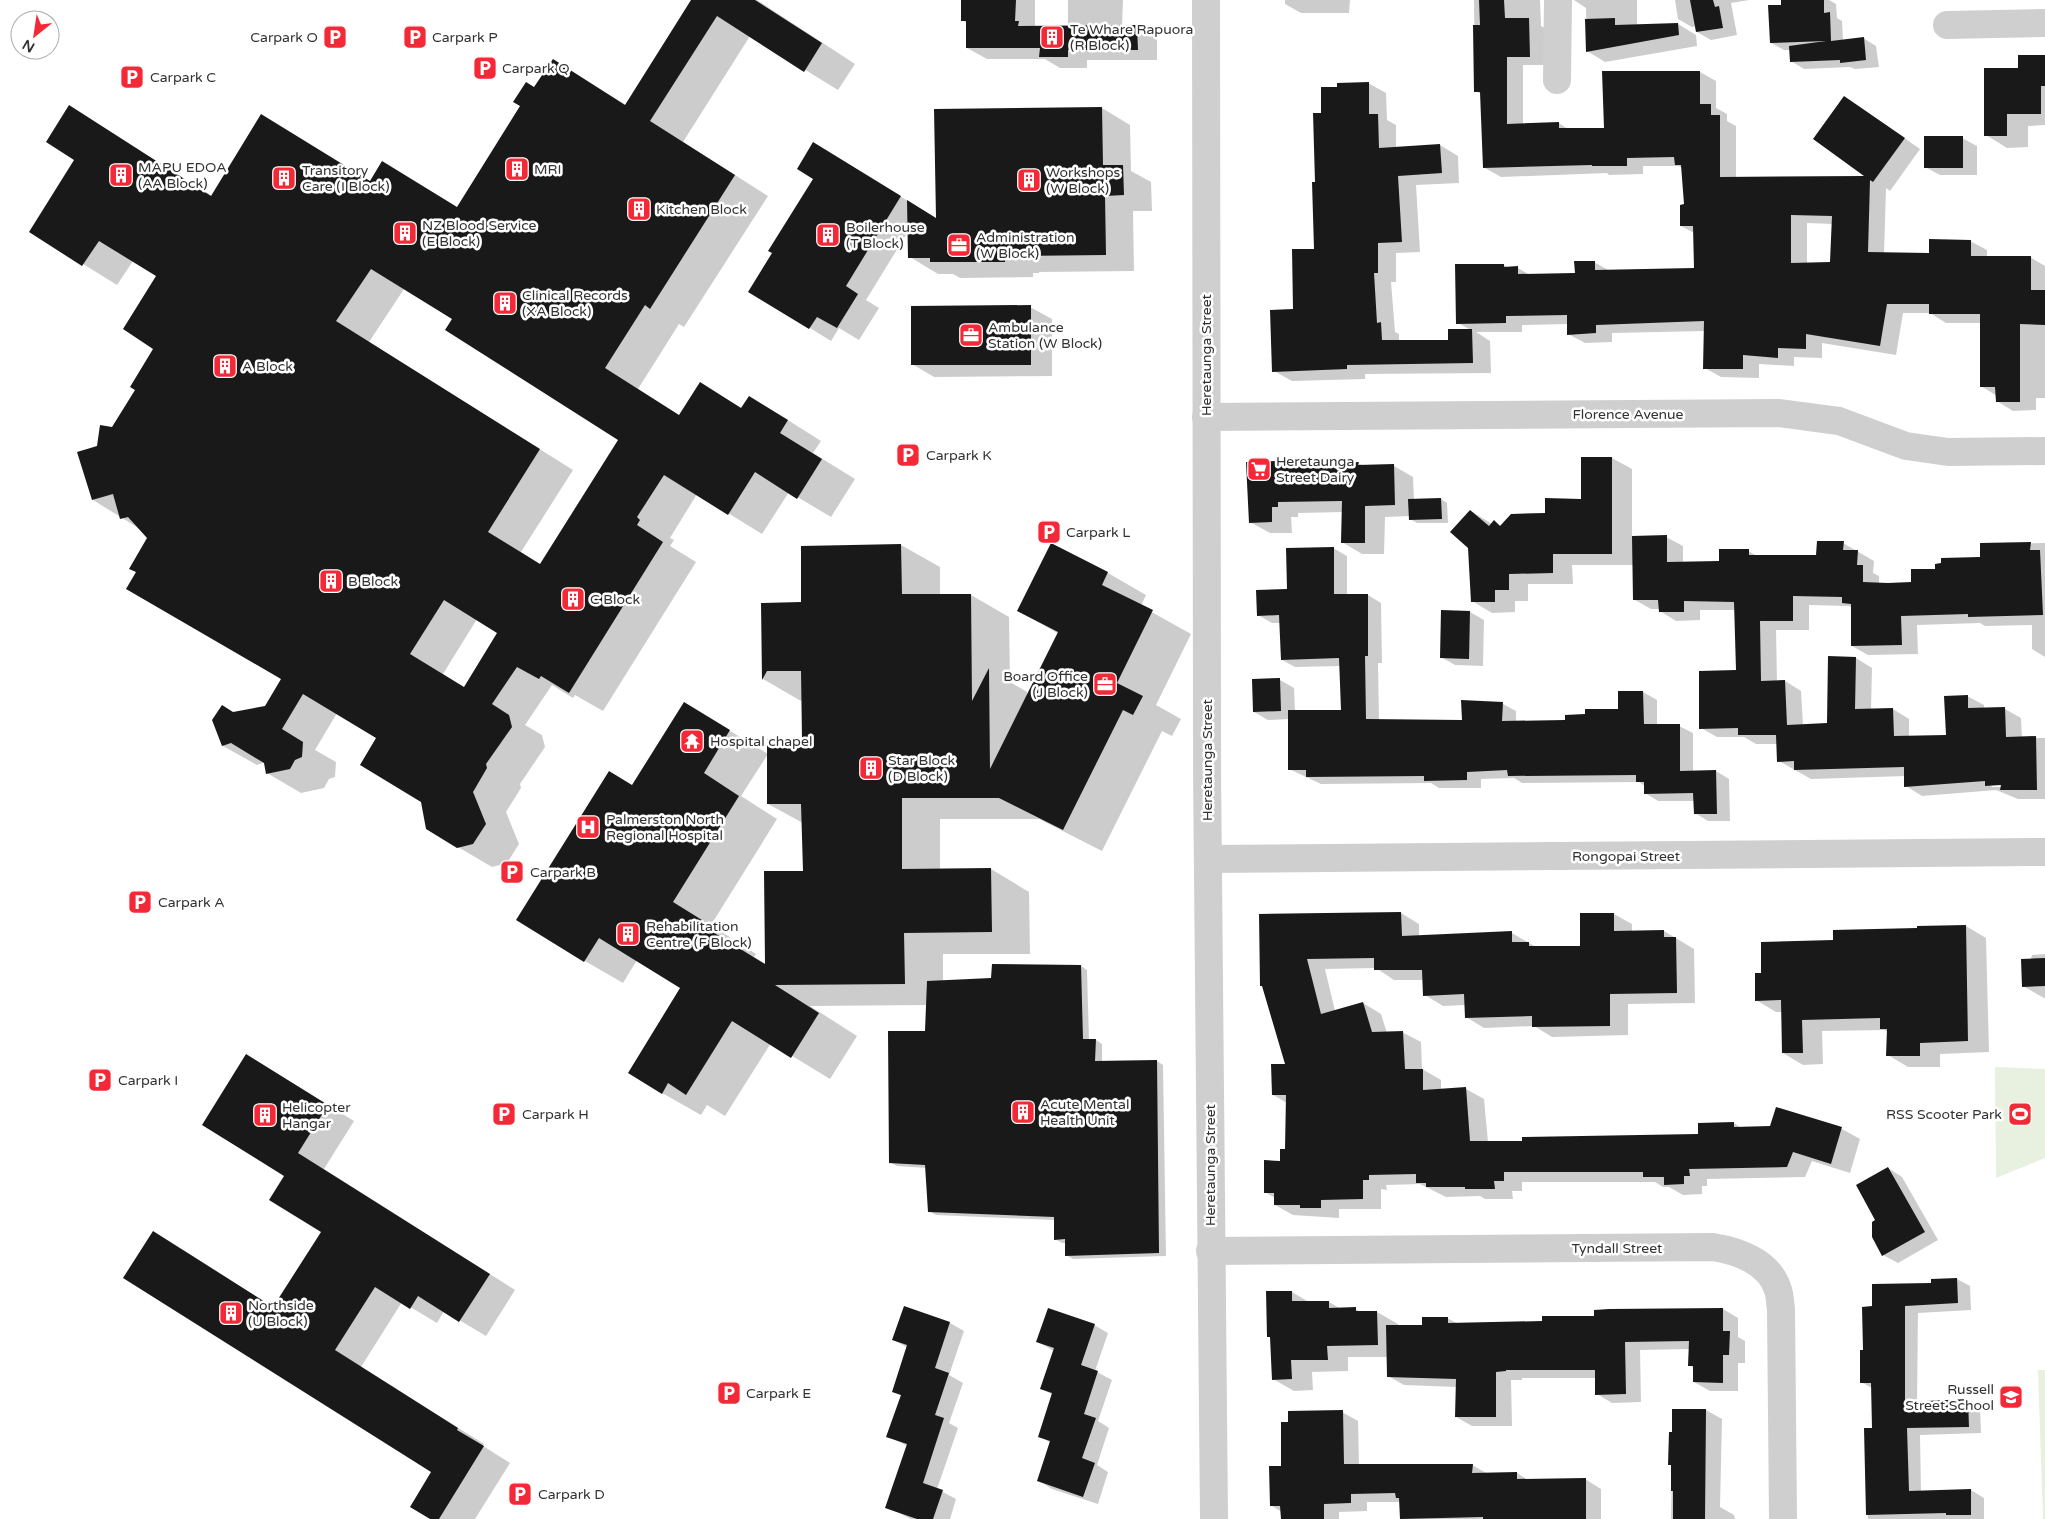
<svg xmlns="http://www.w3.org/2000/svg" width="2045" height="1519" font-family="'Varela Round',sans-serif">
<rect width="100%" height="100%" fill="#fff"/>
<g fill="#e8f0e0">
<path d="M 1995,1067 L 2045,1069 L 2045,1158 L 1996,1178 Z"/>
<path d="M 2038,1370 L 2045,1370 L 2045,1519 L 2043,1519 Z"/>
</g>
<g fill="#0003" fill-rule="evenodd">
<path d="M 692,0 L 757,0 L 855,64 L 838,90 L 750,36 L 683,142 L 768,196 L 684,327 L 679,324 L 638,389 L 680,416 L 700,384 L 743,409 L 783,417 L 821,441 L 813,453 L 855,479 L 831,517 L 789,492 L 762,534 L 697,494 L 670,538 L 674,540 L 670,546 L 696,562 L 603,711 L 575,695 L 573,698 L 552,685 L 525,725 L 542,735 L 545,747 L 520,784 L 521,788 L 506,812 L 519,844 L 507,863 L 492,867 L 458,847 L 422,801 L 377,738 L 337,713 L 315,750 L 336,762 L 335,777 L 329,779 L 324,788 L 301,793 L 267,773 L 265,762 L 257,765 L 223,746 L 234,713 L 266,707 L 283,679 L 138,572 L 148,538 L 140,529 L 93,500 L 98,447 L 113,428 L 137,389 L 155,349 L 157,276 L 133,261 L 117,285 L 30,231 L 76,159 L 69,107 L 212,196 L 371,182 L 383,162 L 458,208 L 535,88 L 587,81 L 626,105 ZM 404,289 L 453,319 L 620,439 L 541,565 L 521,552 L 573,470 L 369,342 ZM 477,619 L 499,633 L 464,688 L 443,674 Z"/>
<path d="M 962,0 L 1035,0 L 1035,27 L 1068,27 L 1068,0 L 1123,0 L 1122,26 L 1137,26 L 1157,38 L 1157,60 L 1087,60 L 1087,68 L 1060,68 L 1045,59 L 987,59 L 967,48 L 967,23 L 962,20 Z"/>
<path d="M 1285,0 L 1350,0 L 1349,13 L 1301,13 L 1285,4 Z"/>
<path d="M 1474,0 L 1540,0 L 1541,26 L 1545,28 L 1546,65 L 1523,65 L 1523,124 L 1559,123 L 1569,130 L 1605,129 L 1700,72 L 1716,81 L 1716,108 L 1727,114 L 1727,121 L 1736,126 L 1736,178 L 1868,177 L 1844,97 L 1860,107 L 1920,149 L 1890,191 L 1886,188 L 1884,254 L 1931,254 L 1970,241 L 1987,250 L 1987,258 L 2030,257 L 2045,266 L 2045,398 L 2036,398 L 2036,410 L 2013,411 L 1997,401 L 1997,396 L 1981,386 L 1981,323 L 1946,323 L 1930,313 L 1903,313 L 1896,355 L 1822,343 L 1822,358 L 1794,357 L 1794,366 L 1759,364 L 1759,378 L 1721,377 L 1705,368 L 1705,331 L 1612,333 L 1612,342 L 1585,343 L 1568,334 L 1568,324 L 1522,325 L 1522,332 L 1476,332 L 1490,341 L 1491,373 L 1365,374 L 1365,379 L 1292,381 L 1274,371 L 1316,250 L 1316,183 L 1323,115 L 1338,88 L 1368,83 L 1386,93 L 1387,120 L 1396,125 L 1396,148 L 1440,145 L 1458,156 L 1459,183 L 1416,185 L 1420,252 L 1396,253 L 1396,282 L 1391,282 L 1395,332 L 1399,334 L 1399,341 L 1449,341 L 1471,330 L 1458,323 L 1504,265 L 1509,268 L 1518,268 L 1530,275 L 1576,274 L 1594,262 L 1610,271 L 1695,269 L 1694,233 L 1681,226 L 1685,206 L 1682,168 L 1679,166 L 1643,166 L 1643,174 L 1609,175 L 1607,173 L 1501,177 L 1485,168 L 1482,94 L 1475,91 ZM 1807,223 L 1833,224 L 1832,263 L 1807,264 Z"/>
<path d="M 1574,0 L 1637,0 L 1637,25 L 1678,24 L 1696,35 L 1697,46 L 1605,62 L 1587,51 L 1586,8 Z"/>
<path d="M 1675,0 L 1749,0 L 1731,3 L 1737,35 L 1711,40 L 1697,32 L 1696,26 L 1692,27 L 1678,19 Z"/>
<path d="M 1782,0 L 1829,0 L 1836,4 L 1837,18 L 1842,21 L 1843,41 L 1863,38 L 1876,46 L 1879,67 L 1855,69 L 1850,67 L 1804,69 L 1791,61 L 1790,50 L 1784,50 L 1771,43 L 1782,6 Z"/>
<path d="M 2045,56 L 2045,125 L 2028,126 L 2028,147 L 2007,148 L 1986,135 L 2019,69 Z"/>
<path d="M 1102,108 L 1130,125 L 1131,171 L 1151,182 L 1152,211 L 1133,211 L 1134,271 L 1039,272 L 1039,273 L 1033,273 L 1033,277 L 960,278 L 953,274 L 938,274 L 910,257 L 909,230 L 866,300 L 879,308 L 859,340 L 839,328 L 831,341 L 750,291 L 835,156 L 937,219 Z"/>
<path d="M 1962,138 L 1977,146 L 1977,175 L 1940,175 L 1925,167 Z"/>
<path d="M 1030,307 L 1052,319 L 1052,376 L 934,377 L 912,364 Z"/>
<path d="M 1612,458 L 1632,469 L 1632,537 L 1666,537 L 1683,546 L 1683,563 L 1720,562 L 1748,551 L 1757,556 L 1818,556 L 1843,543 L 1874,561 L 1873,573 L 1879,576 L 1879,584 L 1912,583 L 1937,570 L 1982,559 L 1981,544 L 2045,543 L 2045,657 L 2032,649 L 2032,625 L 1985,626 L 1980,623 L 1917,625 L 1918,654 L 1868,655 L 1852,646 L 1853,608 L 1849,606 L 1809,605 L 1809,630 L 1776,630 L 1777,682 L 1785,681 L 1801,691 L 1803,725 L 1828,724 L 1856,658 L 1872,668 L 1871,710 L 1893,709 L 1909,719 L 1909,737 L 1947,736 L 1967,696 L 1984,705 L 1984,709 L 2005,709 L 2021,718 L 2022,738 L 2045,738 L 2045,799 L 2018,799 L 1996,790 L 1922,796 L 1906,786 L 1906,776 L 1811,779 L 1779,761 L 1778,744 L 1756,744 L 1744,737 L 1717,737 L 1701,728 L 1738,671 L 1735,610 L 1700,610 L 1700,620 L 1676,621 L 1660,611 L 1660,609 L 1651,609 L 1635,600 L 1634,565 L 1572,565 L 1573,584 L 1528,584 L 1528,601 L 1515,601 L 1515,612 L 1492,613 L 1472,601 L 1471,511 L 1492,524 L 1495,522 L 1501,526 L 1547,514 L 1583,500 ZM 1990,784 L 2007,784 L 2007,787 L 1992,787 Z"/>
<path d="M 1275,462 L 1284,467 L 1358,463 L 1364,466 L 1394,466 L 1413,477 L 1414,500 L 1441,499 L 1447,503 L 1448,523 L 1417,523 L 1410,519 L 1410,516 L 1385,517 L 1384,554 L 1362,554 L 1342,542 L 1343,512 L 1298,513 L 1298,517 L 1291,517 L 1292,533 L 1270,533 L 1250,522 Z"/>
<path d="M 1052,544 L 1108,573 L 1146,595 L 1141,606 L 1191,634 L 1156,705 L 1181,719 L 1172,736 L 1162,731 L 1102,851 L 1039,819 L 940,819 L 940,870 L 991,869 L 1029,892 L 1030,954 L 943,954 L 943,982 L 992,980 L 1081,966 L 1087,970 L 1089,1040 L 1096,1040 L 1102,1044 L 1102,1062 L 1157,1061 L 1163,1065 L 1166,1256 L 1073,1259 L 1066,1255 L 1066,1243 L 1062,1243 L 1055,1239 L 1055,1220 L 936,1215 L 929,1211 L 926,1168 L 897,1166 L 890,1162 L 926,1032 L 927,1005 L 810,1006 L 857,1036 L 830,1079 L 771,1043 L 725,1116 L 707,1105 L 701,1115 L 662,1093 L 682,988 L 637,960 L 623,983 L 585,961 L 633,786 L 684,703 L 768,754 L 741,796 L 777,819 L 711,925 L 756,954 L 754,957 L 766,964 L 804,872 L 803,823 L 768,804 L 803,740 L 803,698 L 801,701 L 763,679 L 763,604 L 802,604 L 802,547 L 901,545 L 940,567 L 940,595 L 971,595 L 1009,617 L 1010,682 L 1027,692 L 1027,697 L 1059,634 L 1019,611 Z"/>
<path d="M 1333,548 L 1347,556 L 1347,595 L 1368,595 L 1381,603 L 1382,663 L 1378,663 L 1379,720 L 1463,721 L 1503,704 L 1516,711 L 1516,722 L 1566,721 L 1587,715 L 1620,710 L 1619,692 L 1643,692 L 1657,700 L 1657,725 L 1679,726 L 1693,733 L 1693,772 L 1716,771 L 1729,779 L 1730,821 L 1708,821 L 1695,813 L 1695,801 L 1658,801 L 1645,793 L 1645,786 L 1639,782 L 1522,783 L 1514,778 L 1481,779 L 1481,788 L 1439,788 L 1431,783 L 1321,784 L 1289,769 L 1289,719 L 1268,720 L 1254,712 L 1280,680 L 1294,688 L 1295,711 L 1342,711 L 1341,666 L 1295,667 L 1282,660 L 1280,623 L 1272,623 L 1258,615 Z"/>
<path d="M 1470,612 L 1484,620 L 1483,666 L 1455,665 L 1441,657 Z"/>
<path d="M 1401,913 L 1419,924 L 1419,936 L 1512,933 L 1536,947 L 1581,947 L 1614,914 L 1632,924 L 1632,932 L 1664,931 L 1694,949 L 1695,1003 L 1628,1004 L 1628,1035 L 1552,1037 L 1534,1026 L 1484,1028 L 1466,1017 L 1465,1005 L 1443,1006 L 1425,995 L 1424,980 L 1394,980 L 1376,968 L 1325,969 L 1335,1011 L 1363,1003 L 1381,1014 L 1387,1033 L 1402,1032 L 1421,1042 L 1422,1069 L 1441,1080 L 1441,1090 L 1466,1089 L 1484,1099 L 1488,1142 L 1699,1136 L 1734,1123 L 1741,1128 L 1771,1127 L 1777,1109 L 1842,1129 L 1860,1139 L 1850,1173 L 1812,1161 L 1805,1177 L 1707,1179 L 1707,1186 L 1702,1186 L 1702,1194 L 1683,1195 L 1669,1187 L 1663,1187 L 1655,1182 L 1522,1182 L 1522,1191 L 1512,1191 L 1513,1199 L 1485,1199 L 1480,1196 L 1446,1197 L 1420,1184 L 1386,1185 L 1387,1190 L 1381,1189 L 1381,1209 L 1339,1209 L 1339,1218 L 1293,1215 L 1275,1205 L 1275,1198 L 1265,1192 L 1286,1150 L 1287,1103 L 1273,1095 L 1287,1065 L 1260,915 Z"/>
<path d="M 1966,926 L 1986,938 L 1989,1052 L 1940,1054 L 1940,1067 L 1908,1067 L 1888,1055 L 1888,1032 L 1884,1030 L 1822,1031 L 1823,1064 L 1803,1065 L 1783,1053 L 1782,1012 L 1776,1012 L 1756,1000 L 1762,975 L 1834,942 L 1919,929 Z"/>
<path d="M 2045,954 L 2045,998 L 2044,998 L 2023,986 L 2032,955 Z"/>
<path d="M 247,1055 L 354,1121 L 324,1169 L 515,1290 L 486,1336 L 444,1311 L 437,1323 L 402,1302 L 361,1367 L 484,1444 L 483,1446 L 510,1463 L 475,1519 L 432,1519 L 432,1471 L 180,1248 L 274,1308 L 322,1232 L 286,1176 Z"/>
<path d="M 1888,1168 L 1902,1177 L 1938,1240 L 1898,1263 L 1883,1255 L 1877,1220 Z"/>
<path d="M 1957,1279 L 1970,1286 L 1971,1310 L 1918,1313 L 1917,1403 L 1967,1401 L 1980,1408 L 1981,1433 L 1920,1435 L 1921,1492 L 1971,1490 L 1984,1498 L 1984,1519 L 1868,1519 L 1866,1430 L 1873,1430 L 1872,1388 L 1861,1382 L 1864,1351 L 1873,1308 L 1933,1284 Z"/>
<path d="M 1292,1292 L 1309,1302 L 1329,1302 L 1341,1309 L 1355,1309 L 1361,1312 L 1377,1312 L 1398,1324 L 1398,1326 L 1423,1326 L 1447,1318 L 1458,1324 L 1543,1322 L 1723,1309 L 1738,1318 L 1738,1337 L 1745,1341 L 1745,1363 L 1738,1363 L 1738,1391 L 1710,1391 L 1694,1382 L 1694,1368 L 1690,1365 L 1690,1349 L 1640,1350 L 1641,1402 L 1612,1403 L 1597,1394 L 1596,1378 L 1522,1378 L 1522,1380 L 1511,1380 L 1512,1426 L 1472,1426 L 1456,1417 L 1457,1387 L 1404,1385 L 1388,1376 L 1388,1357 L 1348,1357 L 1348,1371 L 1312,1372 L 1313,1390 L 1294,1391 L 1273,1379 L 1272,1338 L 1268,1336 Z"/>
<path d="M 905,1308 L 950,1323 L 964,1331 L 949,1375 L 963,1383 L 949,1423 L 958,1428 L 937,1489 L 956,1499 L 950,1519 L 911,1519 L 886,1507 L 907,1446 L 888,1436 L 902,1396 L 893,1391 L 908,1348 L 894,1340 Z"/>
<path d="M 1094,1325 L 1108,1333 L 1095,1371 L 1112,1380 L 1098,1421 L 1109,1428 L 1097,1465 L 1108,1472 L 1098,1504 L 1052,1489 L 1038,1480 L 1051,1443 L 1039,1436 L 1053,1395 L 1042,1389 L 1054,1351 L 1038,1342 Z"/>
<path d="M 1706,1410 L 1722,1419 L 1720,1507 L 1734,1515 L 1735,1519 L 1671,1519 L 1672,1466 L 1670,1464 Z"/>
<path d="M 1342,1412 L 1358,1421 L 1359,1466 L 1472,1465 L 1488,1474 L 1517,1473 L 1528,1480 L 1585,1479 L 1601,1489 L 1601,1519 L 1401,1519 L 1400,1502 L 1367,1502 L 1367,1511 L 1339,1512 L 1339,1519 L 1282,1519 L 1282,1512 L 1272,1506 L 1283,1467 L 1290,1423 Z"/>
</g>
<g fill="#191919" fill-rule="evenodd">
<path d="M 691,0 L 755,0 L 822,43 L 804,72 L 717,16 L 650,121 L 735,175 L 650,309 L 645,305 L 605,368 L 679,415 L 700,382 L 741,408 L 749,396 L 788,420 L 780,433 L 822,459 L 797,499 L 755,472 L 728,515 L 664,475 L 637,517 L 640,520 L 637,525 L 663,542 L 569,693 L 541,676 L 539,679 L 517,667 L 492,704 L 509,715 L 512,727 L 486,764 L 487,768 L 473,792 L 486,824 L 473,844 L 457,848 L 426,829 L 421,802 L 360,765 L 376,738 L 303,694 L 282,729 L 303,742 L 302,757 L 295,760 L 290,769 L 266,774 L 264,763 L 231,743 L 222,746 L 212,720 L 222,705 L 233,712 L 265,706 L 281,679 L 126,589 L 136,572 L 129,569 L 147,538 L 128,517 L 120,519 L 113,494 L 92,500 L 77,452 L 97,446 L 100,425 L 112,427 L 135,390 L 130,387 L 153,349 L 123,329 L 156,276 L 99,241 L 82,266 L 29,232 L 74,160 L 46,142 L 69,105 L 211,196 L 261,114 L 370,181 L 382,161 L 457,207 L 520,106 L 513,102 L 526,82 L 534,87 L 553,59 L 625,105 ZM 371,269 L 452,319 L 445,330 L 618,440 L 540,564 L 488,532 L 540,449 L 336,321 ZM 444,600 L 497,633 L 464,687 L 410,654 Z"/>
<path d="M 961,0 L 1016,0 L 1015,21 L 1019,21 L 1018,26 L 1137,25 L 1138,50 L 1068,50 L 1068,57 L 1039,57 L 1040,48 L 966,48 L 966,21 L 961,21 Z"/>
<path d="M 1479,0 L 1504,0 L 1505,18 L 1529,18 L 1530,57 L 1507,57 L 1507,124 L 1559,122 L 1559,128 L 1604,128 L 1602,71 L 1700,71 L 1700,104 L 1711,104 L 1711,115 L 1720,115 L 1720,177 L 1864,176 L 1813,139 L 1844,96 L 1905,138 L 1873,182 L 1870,180 L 1868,252 L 1929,253 L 1929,239 L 1971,240 L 1971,256 L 2031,256 L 2031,290 L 2045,290 L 2045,325 L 2020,324 L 2020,402 L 1996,402 L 1995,387 L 1980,387 L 1980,314 L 1929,314 L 1929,304 L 1887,304 L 1880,346 L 1806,334 L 1806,349 L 1778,348 L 1778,358 L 1743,355 L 1743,369 L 1703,369 L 1704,321 L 1596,325 L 1596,333 L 1567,335 L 1567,315 L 1506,316 L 1506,323 L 1456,324 L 1455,264 L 1504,264 L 1504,267 L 1518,266 L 1518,274 L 1575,273 L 1574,261 L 1595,261 L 1595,270 L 1694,268 L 1693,226 L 1680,226 L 1680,205 L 1684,204 L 1681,165 L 1675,165 L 1674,157 L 1627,158 L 1627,166 L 1592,166 L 1592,165 L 1483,168 L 1480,92 L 1474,92 L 1473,25 L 1480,25 ZM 1791,215 L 1832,216 L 1830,262 L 1791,263 Z"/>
<path d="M 1690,0 L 1713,0 L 1715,7 L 1719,6 L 1723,28 L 1696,32 Z"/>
<path d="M 1781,0 L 1824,0 L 1824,13 L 1830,12 L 1831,41 L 1864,37 L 1866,60 L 1840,63 L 1840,60 L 1790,62 L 1789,46 L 1826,41 L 1770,43 L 1768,5 L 1781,5 Z"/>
<path d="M 1615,18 L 1615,25 L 1678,23 L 1679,35 L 1586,52 L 1585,19 Z"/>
<path d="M 2018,55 L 2045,55 L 2045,86 L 2041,86 L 2041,114 L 2007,114 L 2007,136 L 1984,136 L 1984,68 L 2018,68 Z"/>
<path d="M 1369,82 L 1369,114 L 1378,114 L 1379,148 L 1440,144 L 1442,173 L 1398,176 L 1402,242 L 1378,243 L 1378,273 L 1374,273 L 1377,323 L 1381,322 L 1382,340 L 1448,340 L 1448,329 L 1472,329 L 1473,363 L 1347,365 L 1347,369 L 1272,372 L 1270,310 L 1293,309 L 1292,249 L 1314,249 L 1312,182 L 1315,182 L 1313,113 L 1321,113 L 1321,87 L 1337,87 L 1337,83 Z"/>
<path d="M 1102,107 L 1103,165 L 1123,165 L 1124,195 L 1105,196 L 1106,255 L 1011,256 L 1011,258 L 1005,258 L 1005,262 L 930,262 L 930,258 L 908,258 L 907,200 L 936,218 L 934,109 Z"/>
<rect x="1924" y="136" width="39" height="32"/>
<path d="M 813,142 L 901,196 L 846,286 L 858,294 L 837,328 L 817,317 L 809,329 L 748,292 L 772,253 L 768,251 L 813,179 L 797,169 Z"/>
<path d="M 1031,305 L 1031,365 L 911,365 L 911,306 Z"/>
<path d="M 1581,457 L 1612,457 L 1612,554 L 1553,554 L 1553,573 L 1509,574 L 1509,590 L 1495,590 L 1495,602 L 1471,602 L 1468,548 L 1450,532 L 1470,510 L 1489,526 L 1494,520 L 1500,526 L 1511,514 L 1545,513 L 1545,498 L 1581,499 Z"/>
<path d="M 1276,461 L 1276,466 L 1359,462 L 1358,465 L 1394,464 L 1395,505 L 1365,506 L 1365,543 L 1341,543 L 1342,501 L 1278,502 L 1278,507 L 1272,507 L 1272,522 L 1249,523 L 1246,462 Z"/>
<path d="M 1441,498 L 1442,519 L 1409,520 L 1408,499 Z"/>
<path d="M 1667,535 L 1667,562 L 1719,561 L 1719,549 L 1749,549 L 1749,555 L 1816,555 L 1817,541 L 1844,541 L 1843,550 L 1858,550 L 1857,565 L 1863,565 L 1863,582 L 1888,583 L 1911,582 L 1911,569 L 1935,569 L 1935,564 L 1941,563 L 1941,558 L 1980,557 L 1980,543 L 2031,542 L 2030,550 L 2040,550 L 2043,615 L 1968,617 L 1968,614 L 1901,616 L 1902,645 L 1851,646 L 1851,604 L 1842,603 L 1842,597 L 1793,596 L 1793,621 L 1760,621 L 1761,681 L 1785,680 L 1787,725 L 1827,723 L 1828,656 L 1856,657 L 1855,709 L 1893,708 L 1894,736 L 1946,735 L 1944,696 L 1968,695 L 1968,708 L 2005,707 L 2006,737 L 2036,736 L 2037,790 L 2000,790 L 2001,785 L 1985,786 L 1985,781 L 1904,787 L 1904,767 L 1794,770 L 1794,761 L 1777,762 L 1776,735 L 1738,735 L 1738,728 L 1699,729 L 1699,671 L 1736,670 L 1734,602 L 1684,601 L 1684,612 L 1659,612 L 1658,600 L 1633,600 L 1632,536 Z"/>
<path d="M 1051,543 L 1108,572 L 1102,585 L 1153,610 L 1117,683 L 1143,696 L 1133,715 L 1123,710 L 1063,830 L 999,798 L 902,798 L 902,869 L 991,868 L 992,932 L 904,933 L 905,984 L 775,985 L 819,1013 L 791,1058 L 732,1021 L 686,1095 L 668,1083 L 662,1094 L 628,1073 L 680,988 L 599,938 L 584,962 L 516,920 L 609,771 L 632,785 L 684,702 L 730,730 L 704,773 L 739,796 L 673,902 L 718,930 L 716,934 L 765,964 L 764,871 L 803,871 L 801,804 L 767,804 L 767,739 L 802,739 L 801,671 L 767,671 L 762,680 L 761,603 L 801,602 L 801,546 L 901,544 L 902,594 L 971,594 L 972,701 L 989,668 L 990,769 L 1058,632 L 1017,611 Z"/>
<path d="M 1334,547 L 1334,594 L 1368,594 L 1368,656 L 1365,656 L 1366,719 L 1462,720 L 1461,700 L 1503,702 L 1502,721 L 1565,720 L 1565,715 L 1585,714 L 1585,709 L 1618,709 L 1618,691 L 1643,691 L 1644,724 L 1680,724 L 1680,771 L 1716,770 L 1717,814 L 1694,814 L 1693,793 L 1644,794 L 1644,782 L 1636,782 L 1636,775 L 1508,776 L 1507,770 L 1467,772 L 1467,780 L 1424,781 L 1424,776 L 1306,777 L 1306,770 L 1288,770 L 1288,710 L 1341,710 L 1339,658 L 1281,660 L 1279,615 L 1257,616 L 1256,590 L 1287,589 L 1286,548 Z"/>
<path d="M 1441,610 L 1470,611 L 1469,659 L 1440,658 Z"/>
<path d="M 1280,678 L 1281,711 L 1253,712 L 1252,679 Z"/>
<path d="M 1401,912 L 1402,936 L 1512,931 L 1512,942 L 1529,942 L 1529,946 L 1580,946 L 1580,913 L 1614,913 L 1614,931 L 1664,930 L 1664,937 L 1676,937 L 1677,993 L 1610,994 L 1610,1026 L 1532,1027 L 1532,1016 L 1465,1018 L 1464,994 L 1423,996 L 1422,970 L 1374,970 L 1374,958 L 1307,959 L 1321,1014 L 1363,1002 L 1372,1032 L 1403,1031 L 1405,1069 L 1423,1069 L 1423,1090 L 1466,1087 L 1470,1141 L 1522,1141 L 1522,1137 L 1698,1134 L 1698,1123 L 1734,1122 L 1734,1127 L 1770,1126 L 1776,1107 L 1842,1127 L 1831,1164 L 1793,1152 L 1787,1167 L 1689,1169 L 1690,1176 L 1684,1176 L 1684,1184 L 1664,1185 L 1664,1177 L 1643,1177 L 1643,1172 L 1504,1172 L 1504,1181 L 1494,1181 L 1495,1189 L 1465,1189 L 1465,1187 L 1426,1187 L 1426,1183 L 1416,1183 L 1416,1174 L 1369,1175 L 1369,1180 L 1363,1180 L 1363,1199 L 1321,1200 L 1321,1208 L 1300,1208 L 1300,1205 L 1274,1205 L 1274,1193 L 1264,1193 L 1264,1160 L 1280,1161 L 1280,1149 L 1285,1149 L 1286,1095 L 1272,1095 L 1271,1064 L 1285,1064 L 1262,986 L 1260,986 L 1259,914 Z"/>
<path d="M 1966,925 L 1968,1041 L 1920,1043 L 1920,1056 L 1886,1056 L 1887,1029 L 1880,1029 L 1880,1018 L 1802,1020 L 1803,1053 L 1782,1053 L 1781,1000 L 1755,1001 L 1755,973 L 1761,973 L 1761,942 L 1833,940 L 1833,930 L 1917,928 L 1917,926 Z"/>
<path d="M 2045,958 L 2045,986 L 2022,987 L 2021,959 Z"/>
<path d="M 992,964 L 1081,965 L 1083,1039 L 1096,1039 L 1095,1061 L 1157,1060 L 1159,1253 L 1065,1256 L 1065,1239 L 1054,1240 L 1054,1217 L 928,1212 L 925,1165 L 889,1163 L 888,1031 L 925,1031 L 927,981 L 991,978 Z"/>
<path d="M 246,1054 L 328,1105 L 298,1153 L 490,1274 L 459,1322 L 418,1296 L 410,1309 L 375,1287 L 335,1350 L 458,1428 L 457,1430 L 484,1446 L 439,1519 L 430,1519 L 410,1507 L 431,1472 L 123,1278 L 153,1231 L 273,1307 L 321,1232 L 269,1200 L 284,1176 L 202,1125 Z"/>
<path d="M 1888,1167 L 1925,1232 L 1882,1256 L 1872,1237 L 1872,1222 L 1875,1220 L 1856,1185 Z"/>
<path d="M 1957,1278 L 1958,1303 L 1905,1306 L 1905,1402 L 1968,1399 L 1969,1427 L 1907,1428 L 1909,1491 L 1971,1489 L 1971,1515 L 1946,1515 L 1946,1513 L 1866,1515 L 1864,1428 L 1872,1428 L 1871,1383 L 1860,1383 L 1860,1350 L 1863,1350 L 1862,1307 L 1872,1306 L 1872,1284 L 1931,1283 L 1931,1279 Z"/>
<path d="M 1266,1291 L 1292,1291 L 1292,1301 L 1329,1301 L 1329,1308 L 1356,1307 L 1356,1311 L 1377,1311 L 1378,1345 L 1327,1346 L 1328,1360 L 1291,1360 L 1292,1379 L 1272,1380 L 1270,1337 L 1267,1337 Z"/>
<path d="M 904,1306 L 950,1322 L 935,1368 L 949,1373 L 935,1415 L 944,1418 L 923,1483 L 943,1490 L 933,1519 L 917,1519 L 885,1508 L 907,1444 L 886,1437 L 901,1395 L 892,1392 L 907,1345 L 892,1340 Z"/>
<path d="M 1048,1308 L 1095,1324 L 1081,1365 L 1098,1371 L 1084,1414 L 1096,1418 L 1082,1458 L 1095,1463 L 1083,1497 L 1037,1481 L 1050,1441 L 1038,1437 L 1052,1393 L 1040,1389 L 1054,1348 L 1036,1342 Z"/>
<path d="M 1723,1308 L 1723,1331 L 1730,1331 L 1729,1355 L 1723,1355 L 1723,1383 L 1693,1382 L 1693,1366 L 1688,1366 L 1689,1341 L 1625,1342 L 1626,1394 L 1595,1395 L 1595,1370 L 1506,1370 L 1506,1371 L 1496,1372 L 1496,1417 L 1455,1417 L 1456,1379 L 1387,1377 L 1386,1325 L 1422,1325 L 1422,1317 L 1448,1317 L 1448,1323 L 1542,1321 L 1542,1316 L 1594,1316 L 1594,1310 L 1609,1309 Z"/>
<path d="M 1672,1409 L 1706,1409 L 1705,1519 L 1673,1519 L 1673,1491 L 1671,1491 L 1671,1465 L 1668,1465 L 1669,1432 L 1672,1432 Z"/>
<path d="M 1343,1410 L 1344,1464 L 1473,1464 L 1472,1473 L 1517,1472 L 1517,1479 L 1586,1478 L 1586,1519 L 1483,1519 L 1483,1517 L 1400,1519 L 1399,1498 L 1396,1498 L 1395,1493 L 1351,1494 L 1351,1503 L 1324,1504 L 1324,1519 L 1281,1519 L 1280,1506 L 1270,1506 L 1269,1466 L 1281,1466 L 1281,1422 L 1288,1422 L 1288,1411 Z"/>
</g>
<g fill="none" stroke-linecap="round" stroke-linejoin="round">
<g stroke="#cfcfcf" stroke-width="28">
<path d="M 1206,0 C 1205,506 1207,1013 1214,1519"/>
<path d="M 1947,25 L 2045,23"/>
<path d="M 1557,80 L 1558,0"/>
<path d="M 1206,417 L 1778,413 L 1839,421 L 1906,446 L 1948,452 L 2045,451"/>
<path d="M 1208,859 L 2045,852"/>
<path d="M 1210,1251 L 1713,1247 C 1738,1251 1770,1262 1778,1290 C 1780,1296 1780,1303 1781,1309 L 1783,1519"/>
</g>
</g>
<defs>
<g id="parking-square" transform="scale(1.25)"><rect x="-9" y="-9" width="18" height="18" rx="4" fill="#f42937" stroke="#fff"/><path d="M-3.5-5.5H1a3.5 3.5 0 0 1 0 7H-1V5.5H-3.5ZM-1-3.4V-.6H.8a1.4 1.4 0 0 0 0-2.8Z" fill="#fff"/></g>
<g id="building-square" transform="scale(1.25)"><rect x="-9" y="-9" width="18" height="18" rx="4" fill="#f42937" stroke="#fff"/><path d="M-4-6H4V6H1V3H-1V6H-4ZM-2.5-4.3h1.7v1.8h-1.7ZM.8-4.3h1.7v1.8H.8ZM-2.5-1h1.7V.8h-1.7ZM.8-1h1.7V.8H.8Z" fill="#fff"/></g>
<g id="office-square" transform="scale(1.25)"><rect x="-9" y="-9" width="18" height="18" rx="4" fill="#f42937" stroke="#fff"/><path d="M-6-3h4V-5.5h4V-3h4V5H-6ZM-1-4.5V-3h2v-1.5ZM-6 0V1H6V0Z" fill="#fff"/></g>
<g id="supermarket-square" transform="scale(1.25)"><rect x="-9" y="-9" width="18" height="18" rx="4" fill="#f42937" stroke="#fff"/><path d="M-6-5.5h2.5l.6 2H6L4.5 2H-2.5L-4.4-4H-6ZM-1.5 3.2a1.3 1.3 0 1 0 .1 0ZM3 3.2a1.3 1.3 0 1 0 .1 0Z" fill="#fff"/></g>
<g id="temple-square" transform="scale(1.25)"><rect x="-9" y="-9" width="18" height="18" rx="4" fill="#f42937" stroke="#fff"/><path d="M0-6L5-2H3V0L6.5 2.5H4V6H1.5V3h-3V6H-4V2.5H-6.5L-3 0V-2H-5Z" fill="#fff"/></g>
<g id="hospital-square" transform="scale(1.25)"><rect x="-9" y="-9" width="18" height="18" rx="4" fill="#f42937" stroke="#fff"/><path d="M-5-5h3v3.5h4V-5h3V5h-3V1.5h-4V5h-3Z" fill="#fff"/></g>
<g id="stadium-square" transform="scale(1.25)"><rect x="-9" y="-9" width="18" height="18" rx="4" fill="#f42937" stroke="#fff"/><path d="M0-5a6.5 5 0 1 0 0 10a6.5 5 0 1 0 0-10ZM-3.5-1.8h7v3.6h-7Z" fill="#fff"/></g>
<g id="school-square" transform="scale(1.25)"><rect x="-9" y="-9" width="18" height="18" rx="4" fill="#f42937" stroke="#fff"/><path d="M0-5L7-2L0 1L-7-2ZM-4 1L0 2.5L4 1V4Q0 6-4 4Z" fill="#fff"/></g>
</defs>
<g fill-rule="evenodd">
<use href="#parking-square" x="335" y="37"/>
<use href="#parking-square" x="415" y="37"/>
<use href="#building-square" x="1052" y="37"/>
<use href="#parking-square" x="485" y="68"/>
<use href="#parking-square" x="132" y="77"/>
<use href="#building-square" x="517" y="169"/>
<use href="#building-square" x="121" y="175"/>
<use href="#building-square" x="284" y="178"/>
<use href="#building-square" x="1029" y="180"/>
<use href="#building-square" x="639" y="209"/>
<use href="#building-square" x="405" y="233"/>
<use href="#building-square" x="828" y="235"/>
<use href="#office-square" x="959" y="245"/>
<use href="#building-square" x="505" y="303"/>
<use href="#office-square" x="971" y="335"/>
<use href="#building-square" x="225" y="366"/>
<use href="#parking-square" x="908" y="455"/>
<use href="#supermarket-square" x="1259" y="469"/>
<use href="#parking-square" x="1049" y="532"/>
<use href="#building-square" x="331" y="581"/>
<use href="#building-square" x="573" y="599"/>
<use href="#office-square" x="1105" y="684"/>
<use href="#temple-square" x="692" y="741"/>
<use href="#building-square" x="871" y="768"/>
<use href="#hospital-square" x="588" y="827"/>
<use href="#parking-square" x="512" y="872"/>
<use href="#parking-square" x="140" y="902"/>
<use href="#building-square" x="628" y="934"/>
<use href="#parking-square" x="100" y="1080"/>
<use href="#building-square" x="1023" y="1112"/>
<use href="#parking-square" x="504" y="1114"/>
<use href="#stadium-square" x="2020" y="1114"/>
<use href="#building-square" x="265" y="1115"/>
<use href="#building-square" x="231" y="1313"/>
<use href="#parking-square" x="729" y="1393"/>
<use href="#school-square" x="2011" y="1397"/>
<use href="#parking-square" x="520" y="1494"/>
</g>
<g text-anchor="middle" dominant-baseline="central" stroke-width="5" stroke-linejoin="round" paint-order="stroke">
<g font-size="14" fill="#323232" stroke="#fff" text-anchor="start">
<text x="1070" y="29">Te Whare Rapuora<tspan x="1070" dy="16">(R Block)</tspan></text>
<text x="318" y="37" text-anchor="end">Carpark O</text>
<text x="432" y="37">Carpark P</text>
<text x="502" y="68">Carpark Q</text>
<text x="150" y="77">Carpark C</text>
<text x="138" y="167">MAPU EDOA<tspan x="138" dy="16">(AA Block)</tspan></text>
<text x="534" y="169">MRI</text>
<text x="302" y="170">Transitory<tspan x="302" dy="16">Care (I Block)</tspan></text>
<text x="1046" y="172">Workshops<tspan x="1046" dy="16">(W Block)</tspan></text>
<text x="656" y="209">Kitchen Block</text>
<text x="422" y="225">NZ Blood Service<tspan x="422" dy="16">(E Block)</tspan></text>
<text x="846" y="227">Boilerhouse<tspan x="846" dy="16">(T Block)</tspan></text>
<text x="976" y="237">Administration<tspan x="976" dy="16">(W Block)</tspan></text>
<text x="522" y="295">Clinical Records<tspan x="522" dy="16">(XA Block)</tspan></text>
<text x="988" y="327">Ambulance<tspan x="988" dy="16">Station (W Block)</tspan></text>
<text x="242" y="366">A Block</text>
<text x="926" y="455">Carpark K</text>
<text x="1276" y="461">Heretaunga<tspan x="1276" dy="16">Street Dairy</tspan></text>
<text x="1066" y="532">Carpark L</text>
<text x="348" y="581">B Block</text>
<text x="590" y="599">C Block</text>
<text x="1088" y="676" text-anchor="end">Board Office<tspan x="1088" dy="16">(J Block)</tspan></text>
<text x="710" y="741">Hospital chapel</text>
<text x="888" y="760">Star Block<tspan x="888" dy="16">(D Block)</tspan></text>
<text x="606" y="819">Palmerston North<tspan x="606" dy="16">Regional Hospital</tspan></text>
<text x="530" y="872">Carpark B</text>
<text x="158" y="902">Carpark A</text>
<text x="646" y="926">Rehabilitation<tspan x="646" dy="16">Centre (F Block)</tspan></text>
<text x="118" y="1080">Carpark I</text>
<text x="1040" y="1104">Acute Mental<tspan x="1040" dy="16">Health Unit</tspan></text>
<text x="282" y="1107">Helicopter<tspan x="282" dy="16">Hangar</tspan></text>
<text x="522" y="1114">Carpark H</text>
<text x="2002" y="1114" text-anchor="end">RSS Scooter Park</text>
<text x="248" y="1305">Northside<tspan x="248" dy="16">(U Block)</tspan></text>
<text x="1994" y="1389" text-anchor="end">Russell<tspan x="1994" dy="16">Street School</tspan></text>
<text x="746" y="1393">Carpark E</text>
<text x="538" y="1494">Carpark D</text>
</g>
<g font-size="14" fill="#323232" stroke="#fff">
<text transform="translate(1206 355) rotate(-90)">Heretaunga Street</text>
<text x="1628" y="414">Florence Avenue</text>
<text transform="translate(1207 760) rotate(-90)">Heretaunga Street</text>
<text x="1626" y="856">Rongopai Street</text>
<text transform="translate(1210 1165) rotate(-90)">Heretaunga Street</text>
<text x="1617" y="1248">Tyndall Street</text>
</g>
</g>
<g transform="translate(35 35) rotate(210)"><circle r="24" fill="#ffffff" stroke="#adadad"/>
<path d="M0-4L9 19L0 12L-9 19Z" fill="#f42937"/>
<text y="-8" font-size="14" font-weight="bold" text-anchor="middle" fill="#323232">N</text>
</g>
</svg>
